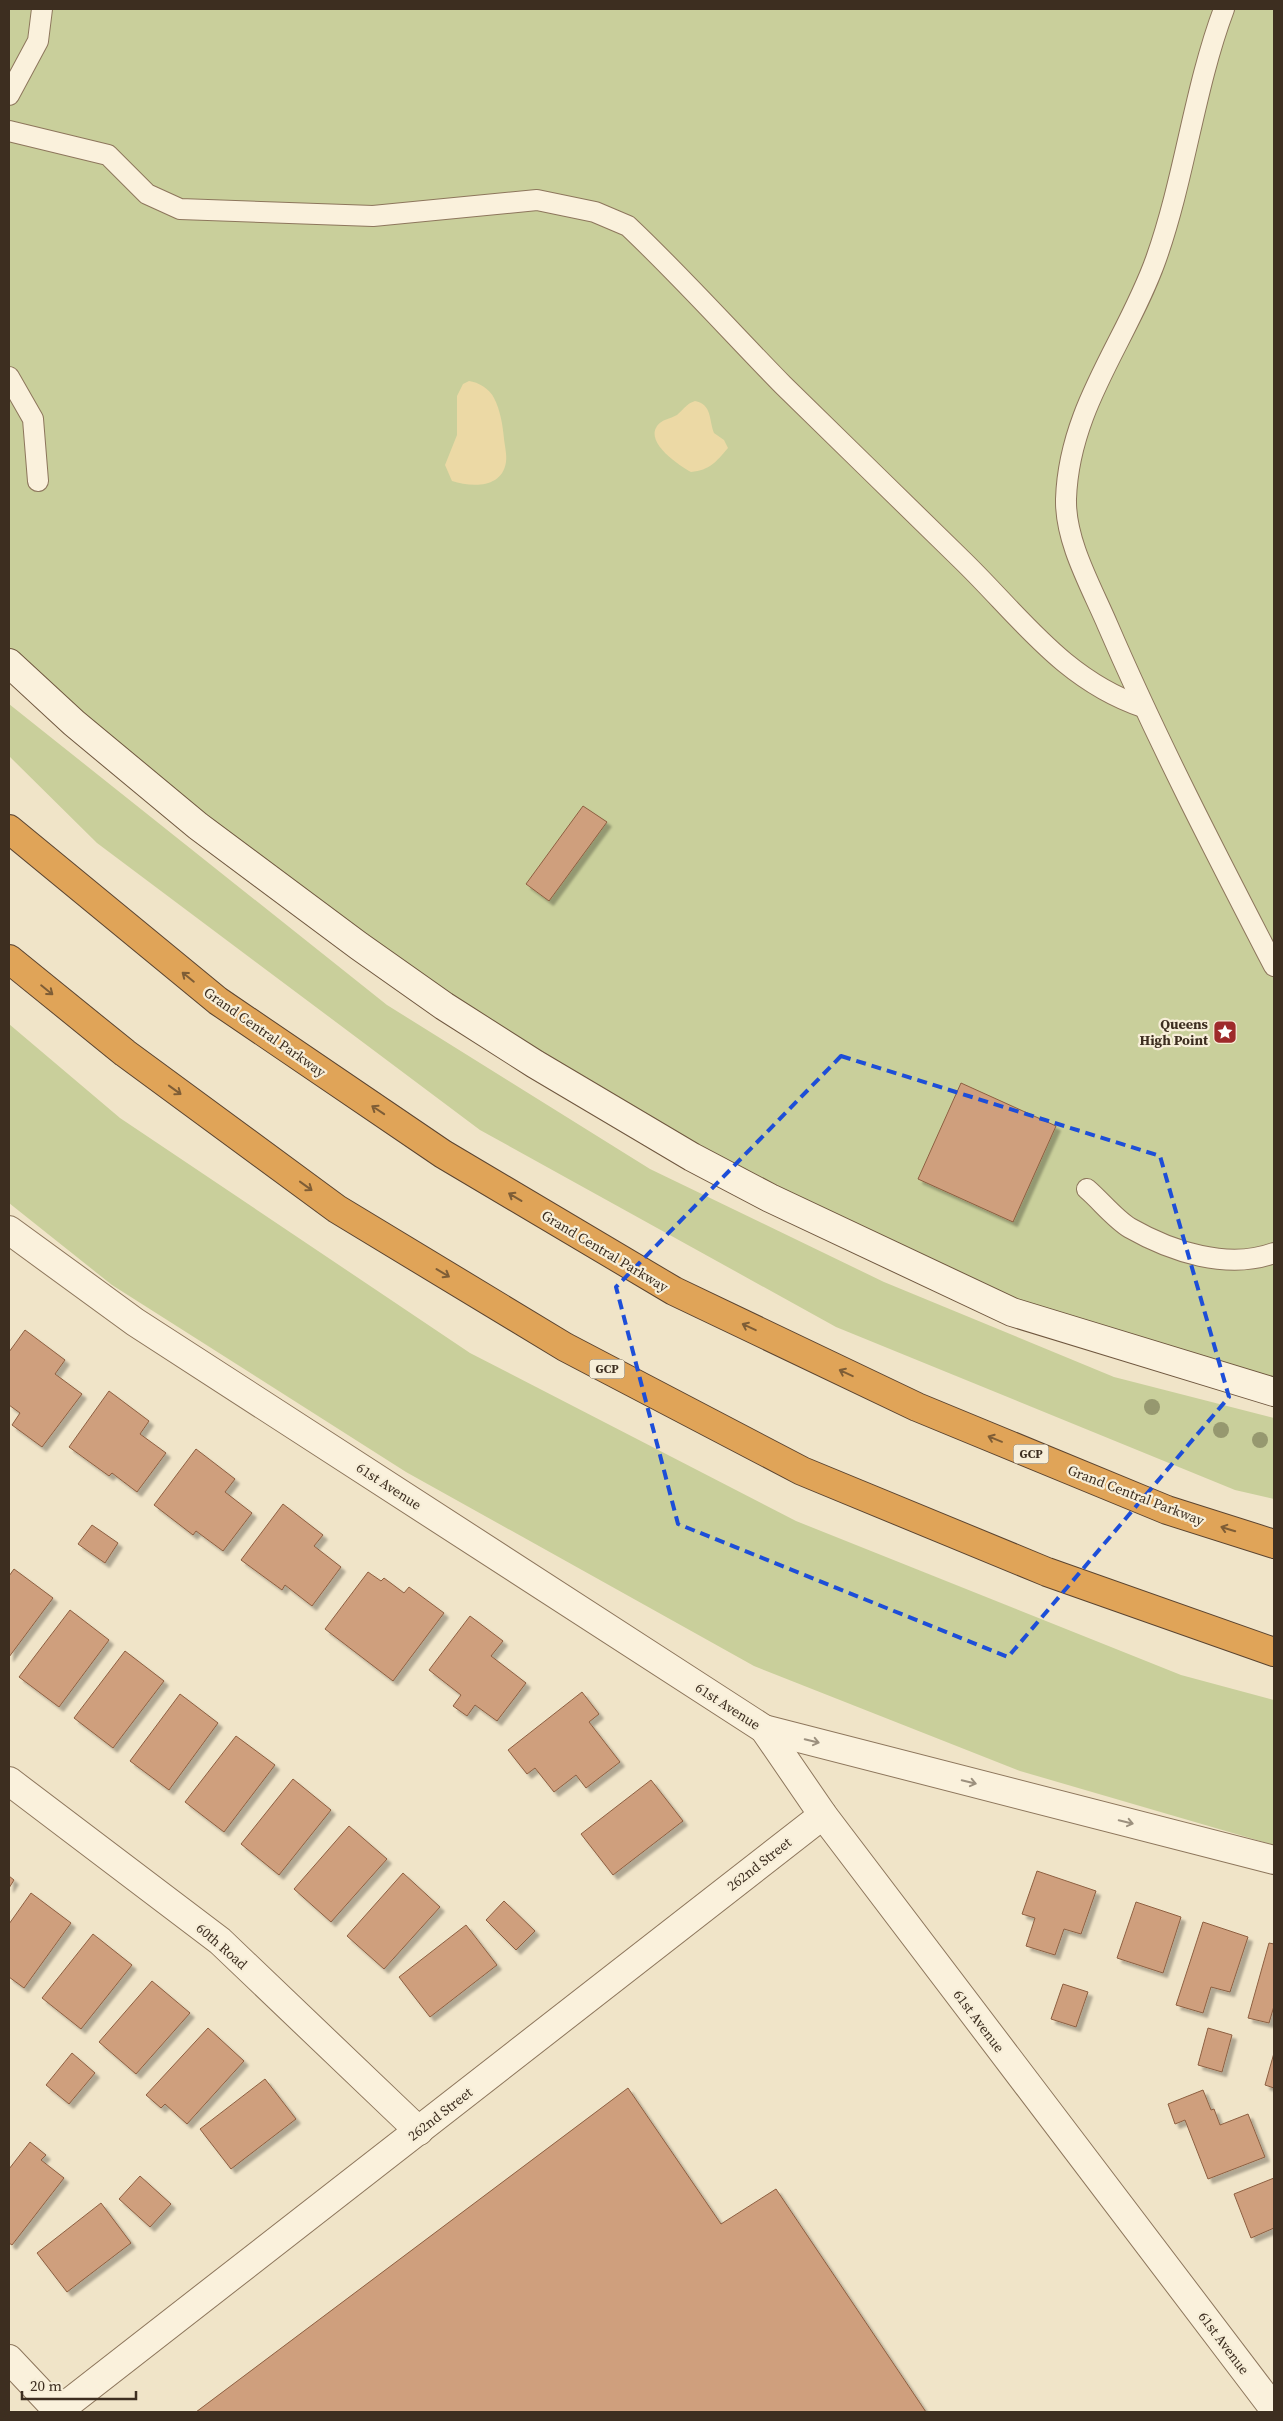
<svg xmlns="http://www.w3.org/2000/svg" width="1283" height="2421" font-family="'Source Serif 4',serif">
<defs>
<filter id="shadow"><feDropShadow dx="4.5" dy="4.5" stdDeviation="1" flood-color="#0004"/></filter>
</defs>
<rect width="100%" height="100%" fill="#f0e4c8"/>
<g fill="#c9cf9b">
<path d="M 9,9 L 1274,9 L 1274,1392 L 1105,1341 L 770,1198 L 444,1006 L 9,663 Z"/>
<path d="M 9,704 L 387,1005 L 650,1169 L 884,1282 L 1114,1377 L 1274,1418 L 1274,1499 L 1235,1490 L 836,1327 L 480,1130 L 97,843 L 9,756 Z"/>
<path d="M 9,1024 L 120,1118 L 470,1353 L 796,1521 L 1181,1675 L 1274,1700 L 1274,1845 L 1020,1771 L 754,1666 L 406,1472 L 112,1285 L 9,1203 Z"/>
</g>
<g fill="#ecd9a5">
<path d="M 469,381 C 478,382 490,389 494,398 C 500,409 503,426 504,439 C 505,447 507,455 506,462 C 502,489 471,487 452,481 L 445,465 L 457,435 L 457,396 L 463,384 Z"/>
<path d="M 695,401 C 712,404 709,420 714,433 L 724,440 L 728,448 C 716,462 710,470 691,472 C 680,466 645,443 657,426 C 662,419 670,419 677,415 C 684,409 686,404 695,401 Z"/>
</g>
<g fill="#cf9f7d" stroke="#8d5f41" filter="url(#shadow)">
<path d="M 583,806 L 607,822 L 549,901 L 526,884 Z"/>
<path d="M 961,1083 L 1056,1126 L 1013,1222 L 918,1179 Z"/>
<path d="M 25,1330 L 65,1360 L 55,1374 L 82,1394 L 42,1447 L 12,1425 L 20,1413 L 9,1405 L 9,1352 Z"/>
<path d="M 109,1391 L 149,1421 L 140,1434 L 166,1453 L 137,1492 L 112,1473 L 109,1476 L 69,1447 Z"/>
<path d="M 196,1449 L 235,1479 L 225,1492 L 252,1513 L 223,1551 L 196,1531 L 193,1535 L 154,1505 Z"/>
<path d="M 283,1504 L 323,1535 L 314,1546 L 341,1567 L 312,1606 L 285,1585 L 282,1590 L 241,1560 Z"/>
<path d="M 92,1525 L 118,1543 L 105,1563 L 78,1544 Z"/>
<path d="M 14,1569 L 53,1598 L 9,1657 L 9,1576 Z"/>
<path d="M 368,1572 L 381,1581 L 384,1578 L 404,1593 L 409,1587 L 444,1613 L 393,1681 L 325,1629 Z"/>
<path d="M 70,1610 L 109,1640 L 59,1707 L 19,1677 Z"/>
<path d="M 470,1616 L 503,1641 L 491,1656 L 526,1683 L 497,1721 L 475,1705 L 467,1716 L 453,1706 L 461,1695 L 429,1670 Z"/>
<path d="M 125,1651 L 164,1681 L 113,1748 L 74,1718 Z"/>
<path d="M 582,1692 L 599,1714 L 589,1722 L 620,1762 L 586,1788 L 576,1775 L 554,1792 L 535,1768 L 527,1774 L 508,1750 Z"/>
<path d="M 180,1694 L 218,1723 L 169,1790 L 130,1761 Z"/>
<path d="M 236,1736 L 275,1765 L 224,1832 L 185,1802 Z"/>
<path d="M 293,1779 L 331,1810 L 279,1875 L 241,1844 Z"/>
<path d="M 651,1780 L 683,1821 L 613,1875 L 581,1834 Z"/>
<path d="M 349,1826 L 387,1859 L 331,1922 L 294,1889 Z"/>
<path d="M 1037,1871 L 1096,1891 L 1081,1934 L 1064,1929 L 1055,1955 L 1026,1946 L 1035,1918 L 1022,1914 Z"/>
<path d="M 403,1873 L 440,1907 L 384,1969 L 347,1936 Z"/>
<path d="M 9,1876 L 14,1880 L 9,1888 Z"/>
<path d="M 31,1893 L 71,1923 L 24,1988 L 9,1977 L 9,1924 Z"/>
<path d="M 504,1901 L 535,1931 L 516,1950 L 486,1920 Z"/>
<path d="M 1136,1902 L 1181,1917 L 1163,1973 L 1117,1958 Z"/>
<path d="M 1203,1922 L 1248,1937 L 1230,1992 L 1211,1987 L 1203,2013 L 1176,2005 Z"/>
<path d="M 466,1925 L 497,1965 L 430,2017 L 399,1977 Z"/>
<path d="M 93,1934 L 132,1965 L 81,2029 L 42,1998 Z"/>
<path d="M 1269,1943 L 1274,1944 L 1274,2006 L 1269,2023 L 1248,2018 Z"/>
<path d="M 152,1981 L 190,2013 L 136,2074 L 99,2042 Z"/>
<path d="M 1063,1984 L 1088,1992 L 1076,2027 L 1051,2019 Z"/>
<path d="M 208,2028 L 244,2061 L 187,2124 L 165,2104 L 161,2108 L 146,2095 Z"/>
<path d="M 1208,2028 L 1232,2035 L 1222,2072 L 1198,2065 Z"/>
<path d="M 72,2053 L 95,2073 L 69,2104 L 46,2085 Z"/>
<path d="M 1274,2053 L 1274,2088 L 1265,2085 Z"/>
<path d="M 265,2079 L 296,2119 L 231,2169 L 200,2129 Z"/>
<path d="M 628,2088 L 721,2224 L 776,2189 L 926,2412 L 196,2412 Z"/>
<path d="M 1203,2090 L 1211,2110 L 1214,2109 L 1220,2125 L 1248,2114 L 1265,2157 L 1208,2179 L 1185,2120 L 1175,2124 L 1168,2104 Z"/>
<path d="M 30,2142 L 46,2155 L 41,2160 L 64,2178 L 12,2245 L 9,2243 L 9,2169 Z"/>
<path d="M 140,2176 L 171,2204 L 150,2227 L 119,2199 Z"/>
<path d="M 1274,2178 L 1274,2228 L 1251,2238 L 1234,2194 Z"/>
<path d="M 101,2203 L 131,2243 L 67,2292 L 37,2253 Z"/>
</g>
<g fill="none" stroke-linecap="round" stroke-linejoin="round">
<g stroke="#8d765c" stroke-width="22">
<g id="service">
<path d="M 1224,9 C 1194,89 1185,177 1156,259 C 1127,341 1069,407 1066,499 C 1065,542 1092,588 1108,626 C 1158,742 1216,854 1274,966"/>
<path d="M 9,95 L 38,41 L 42,9"/>
<path d="M 9,131 L 108,155 L 147,194 L 180,209 L 373,216 L 537,200 L 595,212 L 628,226 C 682,277 731,332 783,385 C 842,443 902,501 961,559 C 1019,615 1063,680 1143,707"/>
<path d="M 9,377 L 33,419 L 38,481"/>
<path d="M 1087,1189 C 1101,1201 1115,1219 1130,1228 C 1172,1252 1228,1270 1274,1253"/>
</g>
</g>
<g stroke="#8d765c" stroke-width="30">
<g id="minor">
<path d="M 9,1230 L 135,1322 L 764,1729 L 823,1815 L 1274,2409"/>
<path d="M 764,1729 L 1274,1860"/>
<path d="M 9,1781 L 220,1941 L 419,2131"/>
<path d="M 9,2359 L 59,2412"/>
<path d="M 57,2412 L 823,1815"/>
</g>
</g>
<g stroke="#6f573f" stroke-width="30">
<path id="secondary" d="M 9,663 L 74,723 L 198,826 L 359,946 L 444,1006 L 535,1064 L 692,1157 L 770,1198 L 1012,1312 L 1274,1392"/>
</g>
<g stroke="#5b4430" stroke-width="30">
<g id="motorway">
<path d="M 9,829 L 218,1001 L 443,1154 L 674,1291 L 917,1407 L 1167,1510 L 1274,1544"/>
<path d="M 9,959 L 125,1053 L 337,1209 L 565,1347 L 802,1471 L 1047,1572 L 1274,1652"/>
</g>
</g>
<use href="#service" stroke="#faf1dc" stroke-width="20"/>
<use href="#minor" stroke="#faf1dc" stroke-width="28"/>
<use href="#secondary" stroke="#faf1dc" stroke-width="28"/>
<use href="#motorway" stroke="#e0a458" stroke-width="28"/>
</g>
<g fill="#96986f">
<circle cx="1152" cy="1407" r="8"/>
<circle cx="1221" cy="1430" r="8"/>
<circle cx="1260" cy="1440" r="8"/>
</g>
<defs><path id="oneway-shaft" d="M-6 0H5M1.5-3L5.5 0L1.5 3" fill="none" stroke-width="1.6" stroke-linecap="round" stroke-linejoin="round" transform="scale(1.25)"/></defs>
<g stroke="#7e5d36">
<use href="#oneway-shaft" transform="translate(188 977) rotate(-141)"/>
<use href="#oneway-shaft" transform="translate(47 990) rotate(39)"/>
<use href="#oneway-shaft" transform="translate(175 1090) rotate(36)"/>
<use href="#oneway-shaft" transform="translate(378 1110) rotate(-146)"/>
<use href="#oneway-shaft" transform="translate(306 1186) rotate(36)"/>
<use href="#oneway-shaft" transform="translate(515 1197) rotate(-149)"/>
<use href="#oneway-shaft" transform="translate(443 1273) rotate(31)"/>
<use href="#oneway-shaft" transform="translate(749 1327) rotate(-155)"/>
<use href="#oneway-shaft" transform="translate(846 1373) rotate(-155)"/>
<use href="#oneway-shaft" transform="translate(995 1439) rotate(-158)"/>
<use href="#oneway-shaft" transform="translate(1228 1529) rotate(-163)"/>
</g>
<g stroke="#9c907e">
<use href="#oneway-shaft" transform="translate(812 1741) rotate(14)"/>
<use href="#oneway-shaft" transform="translate(969 1782) rotate(14)"/>
<use href="#oneway-shaft" transform="translate(1126 1822) rotate(14)"/>
</g>
<path fill="none" stroke="#1d4ed8" stroke-width="4" stroke-dasharray="10 6" stroke-linejoin="round" d="M 841,1056 L 1160,1156 L 1229,1397 L 1008,1657 L 678,1524 L 616,1287 Z"/>
<defs>
<g id="sight-square" transform="scale(1.25)"><rect x="-9" y="-9" width="18" height="18" rx="4" fill="#9e2a2b" stroke="#f7eed8"/><path d="M0-6L1.8-2.2L6-1.7L2.9 1.2L3.7 5.4L0 3.3L-3.7 5.4L-2.9 1.2L-6-1.7L-1.8-2.2Z" fill="#fff"/></g>
</defs>
<g fill-rule="evenodd">
<use href="#sight-square" x="1225" y="1032"/>
</g>
<g text-anchor="middle" dominant-baseline="central" stroke-width="4.5" stroke-linejoin="round" paint-order="stroke">
<g fill="#f7eed8" stroke="#756857" stroke-width="1">
<rect x="589.5" y="1359.5" width="35" height="19" rx="4"/>
<rect x="1013.5" y="1444.5" width="35" height="19" rx="4"/>
</g>
<g font-size="12" font-weight="bold" fill="#3d2e20">
<text x="607" y="1369">GCP</text>
<text x="1031" y="1454">GCP</text>
</g>
<g font-size="14" font-weight="bold" fill="#3d2e20" stroke="#f7eed8" text-anchor="end">
<text x="1208" y="1024">Queens<tspan x="1208" dy="16">High Point</tspan></text>
</g>
<g font-size="14" fill="#3d2e20" stroke="#f7eed8">
<text transform="translate(265 1032) rotate(35)">Grand Central Parkway</text>
<text transform="translate(605 1251) rotate(31)">Grand Central Parkway</text>
<text transform="translate(389 1486) rotate(33)">61st Avenue</text>
<text transform="translate(1136 1495) rotate(21)">Grand Central Parkway</text>
<text transform="translate(728 1706) rotate(33)">61st Avenue</text>
<text transform="translate(759 1864) rotate(-38)">262nd Street</text>
<text transform="translate(222 1946) rotate(41)">60th Road</text>
<text transform="translate(979 2021) rotate(53)">61st Avenue</text>
<text transform="translate(440 2114) rotate(-38)">262nd Street</text>
<text transform="translate(1224 2343) rotate(53)">61st Avenue</text>
</g>
</g>
<rect width="1283" height="2421" fill="none" stroke="#3d2e20" stroke-width="20"/>
<path d="M22 2391v8h114v-8" fill="none" stroke="#3d2e20" stroke-width="2.5"/>
<text x="30" y="2391" font-size="15" fill="#3d2e20" stroke="#f7eed8" stroke-width="4" paint-order="stroke">20 m</text>
</svg>
